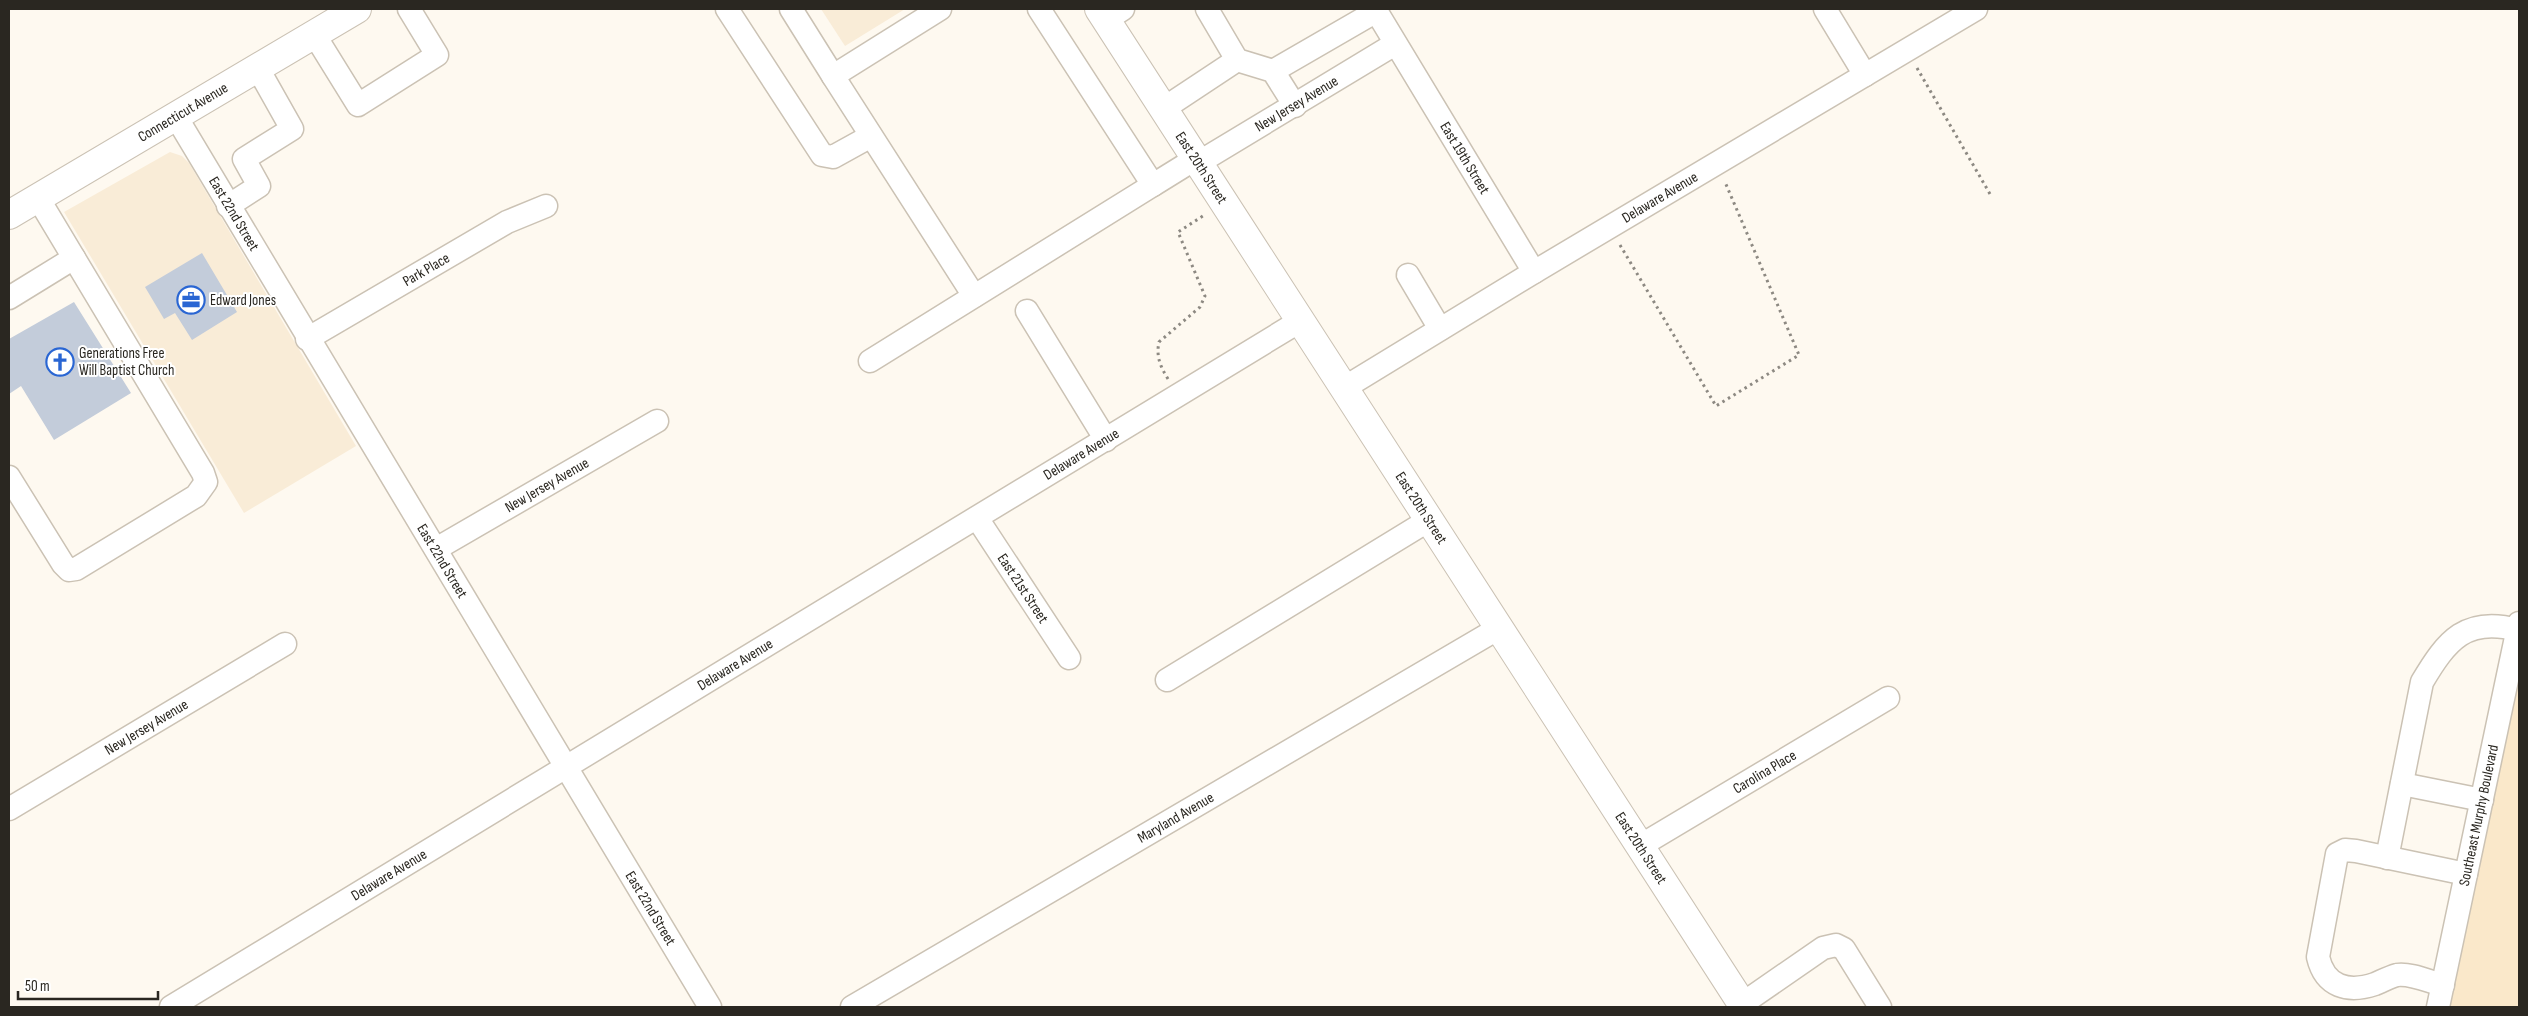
<svg xmlns="http://www.w3.org/2000/svg" width="2528" height="1016" font-family="'Sofia Sans Condensed',sans-serif">
<rect width="100%" height="100%" fill="#fef9f0"/>
<g fill="#f9ecd7">
<path d="M 821,9 L 905,9 L 845,46 Z"/>
<path d="M 170,152 L 182,156 L 189,163 L 356,446 L 244,513 L 64,212 Z"/>
</g>
<path fill="#fae8ca" d="M 2519,673 L 2519,1007 L 2447,1007 Z"/>
<g fill="#c3ccda">
<path d="M 202,253 L 237,312 L 192,340 L 175,313 L 164,319 L 145,287 Z"/>
<path d="M 74,302 L 131,393 L 54,440 L 21,386 L 9,394 L 9,339 Z"/>
</g>
<g fill="none" stroke-linecap="round" stroke-linejoin="round">
<g stroke="#cbc2b4" stroke-width="25">
<g id="minor">
<path d="M 727,9 L 822,155 L 833,157 L 871,136"/>
<path d="M 791,9 L 833,76"/>
<path d="M 940,9 L 833,76 L 974,296"/>
<path d="M 1039,9 L 1153,185 L 1195,159"/>
<path d="M 1207,9 L 1237,60 L 1273,71 L 1295,106"/>
<path id="s1" d="M 1375,9 L 1534,272"/>
<path d="M 1825,9 L 1865,75"/>
<path d="M 1106,20 L 1123,9"/>
<path d="M 314,34 L 358,105 L 437,55 L 409,9"/>
<path d="M 1273,71 L 1375,12"/>
<path d="M 1163,109 L 1237,60"/>
<path id="s2" d="M 175,115 L 710,1007"/>
<path id="s3" d="M 1198,163 L 1395,44"/>
<path d="M 228,206 L 259,186 L 244,159 L 292,129 L 257,67"/>
<path d="M 1408,275 L 1440,329"/>
<path d="M 9,298 L 74,258"/>
<path d="M 1027,311 L 1106,440"/>
<path id="s4" d="M 307,339 L 507,222 L 546,206"/>
<path d="M 870,361 L 1153,185"/>
<path id="s5" d="M 1344,388 L 1534,272 L 1976,9"/>
<path d="M 9,477 L 63,564 L 69,570 L 76,569 L 196,496 L 206,482 L 203,473 L 38,198"/>
<path id="s6" d="M 977,518 L 1069,658"/>
<path id="s7" d="M 436,549 L 657,421"/>
<path d="M 1167,680 L 1429,520"/>
<path d="M 2402,784 L 2482,800"/>
<path id="s8" d="M 9,809 L 285,644"/>
<path id="s9" d="M 1640,846 L 1888,698"/>
<path d="M 2387,858 L 2422,682 C 2447,640 2466,616 2518,630"/>
<path d="M 2443,985 C 2430,982 2411,973 2397,975 C 2390,977 2382,981 2375,984 C 2348,993 2325,987 2318,957 L 2337,854 L 2345,850 L 2356,851 L 2466,874"/>
<path d="M 1742,1004 L 1823,948 L 1836,945 L 1844,949 L 1880,1007"/>
<path id="s10" d="M 171,1007 L 1300,321"/>
<path id="s11" d="M 852,1007 L 1499,628"/>
<path id="s12" d="M 2438,1007 L 2519,623"/>
</g>
</g>
<g stroke="#cbc2b4" stroke-width="30">
<g id="major">
<path id="s13" d="M 1099,9 L 1744,1007"/>
<path id="s14" d="M 9,215 L 357,9"/>
</g>
</g>
<g stroke="#8d8982" stroke-width="3" stroke-dasharray="2.5 4" stroke-linecap="butt">
<path d="M 1917,68 L 1990,194"/>
<path d="M 1620,245 L 1716,406 L 1799,355 L 1725,182"/>
<path d="M 1168,379 C 1160,366 1156,356 1159,342 L 1200,307 L 1205,296 L 1178,232 L 1206,214"/>
</g>
<use href="#minor" stroke="#fff" stroke-width="22"/>
<use href="#major" stroke="#fff" stroke-width="28"/>
</g>
<defs>
<g id="office-ring" transform="scale(1.4375)"><circle r="9.5" fill="#fff" stroke="#2a66d3" stroke-width="1.5"/><path d="M-6-3h4V-5.5h4V-3h4V5H-6ZM-1-4.5V-3h2v-1.5ZM-6 0V1H6V0Z" fill="#2a66d3"/></g>
<g id="church-ring" transform="scale(1.4375)"><circle r="9.5" fill="#fff" stroke="#2a66d3" stroke-width="1.5"/><path d="M-1.2-6h2.4v3.5h3.3v2.4h-3.3V6h-2.4V-.1h-3.3v-2.4h3.3Z" fill="#2a66d3"/></g>
</defs>
<g fill-rule="evenodd">
<use href="#office-ring" x="191" y="300"/>
<use href="#church-ring" x="60" y="362"/>
</g>
<g text-anchor="middle" dominant-baseline="central" stroke-width="4" stroke-linejoin="round" paint-order="stroke">
<g font-size="15" fill="#2a2721" stroke="#fff">
<text stroke="none"><textPath href="#s3" startOffset="115">New Jersey Avenue</textPath></text>
<text stroke="none"><textPath href="#s14" startOffset="202">Connecticut Avenue</textPath></text>
<text stroke="none"><textPath href="#s1" startOffset="174">East 19th Street</textPath></text>
<text stroke="none"><textPath href="#s13" startOffset="189">East 20th Street</textPath></text>
<text stroke="none"><textPath href="#s5" startOffset="369">Delaware Avenue</textPath></text>
<text stroke="none"><textPath href="#s2" startOffset="115">East 22nd Street</textPath></text>
<text stroke="none"><textPath href="#s4" startOffset="138">Park Place</textPath></text>
<text stroke="none"><textPath href="#s10" startOffset="1065">Delaware Avenue</textPath></text>
<text stroke="none"><textPath href="#s7" startOffset="128">New Jersey Avenue</textPath></text>
<text stroke="none"><textPath href="#s13" startOffset="594">East 20th Street</textPath></text>
<text stroke="none"><textPath href="#s2" startOffset="520">East 22nd Street</textPath></text>
<text stroke="none"><textPath href="#s6" startOffset="84">East 21st Street</textPath></text>
<text stroke="none"><textPath href="#s10" startOffset="660">Delaware Avenue</textPath></text>
<text stroke="none"><textPath href="#s8" startOffset="160">New Jersey Avenue</textPath></text>
<text stroke="none"><textPath href="#s9" startOffset="145">Carolina Place</textPath></text>
<text stroke="none"><textPath href="#s12" startOffset="196">Southeast Murphy Boulevard</textPath></text>
<text stroke="none"><textPath href="#s11" startOffset="375">Maryland Avenue</textPath></text>
<text stroke="none"><textPath href="#s13" startOffset="999">East 20th Street</textPath></text>
<text stroke="none"><textPath href="#s10" startOffset="255">Delaware Avenue</textPath></text>
<text stroke="none"><textPath href="#s2" startOffset="925">East 22nd Street</textPath></text>
</g>
<g font-size="15" fill="#2a2721" stroke="#fff" text-anchor="start">
<text x="210" y="300">Edward Jones</text>
<text x="79" y="353">Generations Free<tspan x="79" dy="17">Will Baptist Church</tspan></text>
</g>
</g>
<rect width="2528" height="1016" fill="none" stroke="#2a2721" stroke-width="20"/>
<path d="M18 991v8h140v-8" fill="none" stroke="#2a2721" stroke-width="2.5"/>
<text x="25" y="991" font-size="15" fill="#2a2721" stroke="#ffffff" stroke-width="4" paint-order="stroke">50 m</text>
</svg>
